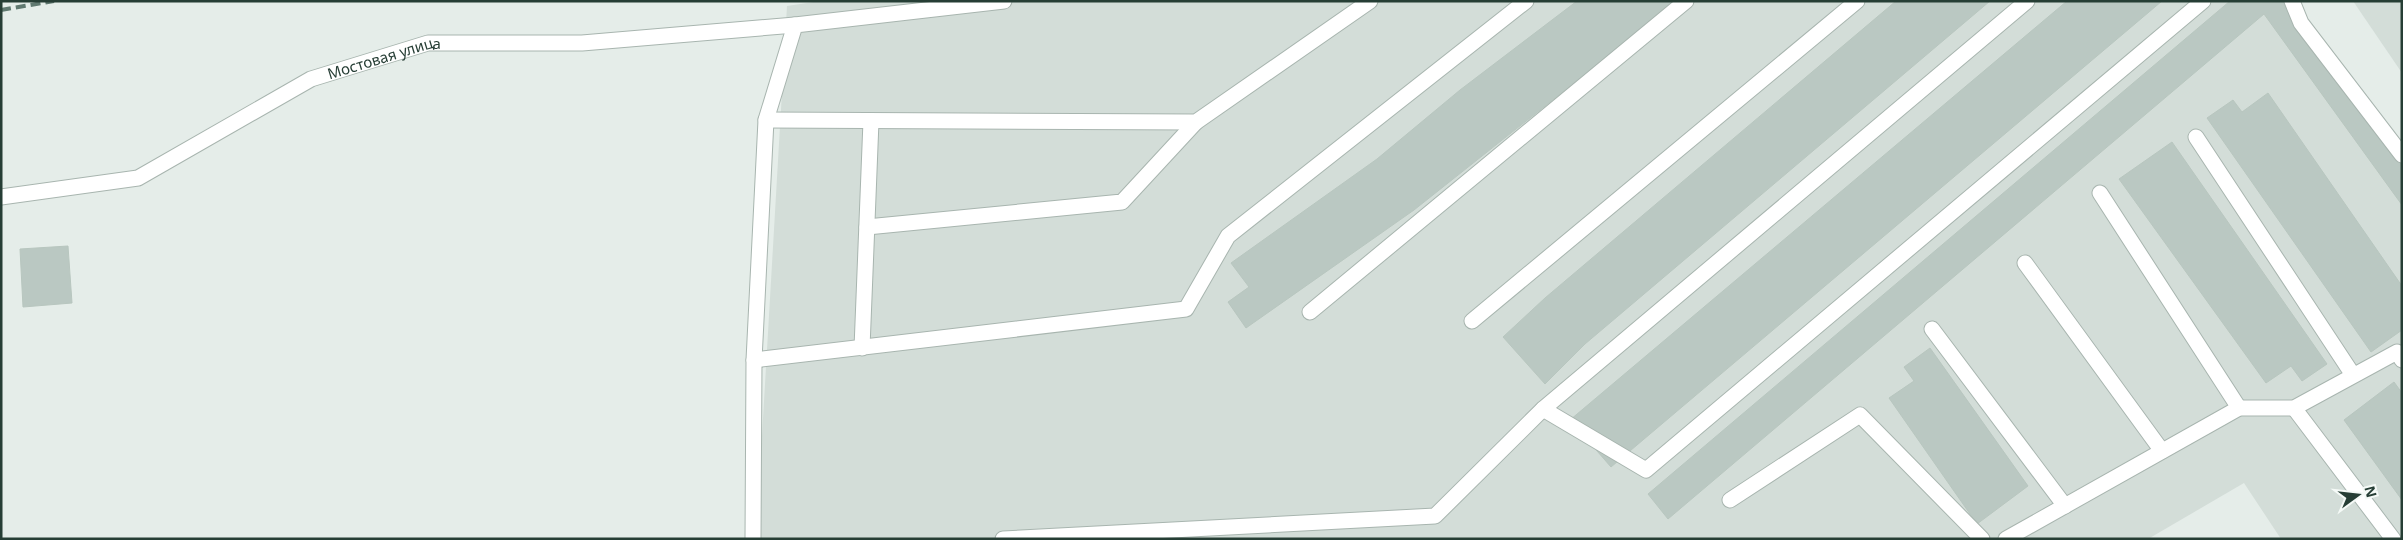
<svg xmlns="http://www.w3.org/2000/svg" width="2403" height="540" font-family="'Noto Sans',sans-serif">
<rect width="100%" height="100%" fill="#e5ede9"/>
<g fill="#d3ddd8">
<path d="M 820,1 L 2285,1 L 2402,155 L 2402,539 L 2281,539 L 2244,483 L 2148,539 L 756,539 L 787,6 Z"/>
<path d="M 2353,1 L 2402,1 L 2402,73 Z"/>
</g>
<g fill="#bac8c2" stroke="#b8c6bf">
<path d="M 1577,1 L 1674,1 L 1632,37 L 1414,210 L 1246,328 L 1228,302 L 1249,287 L 1231,263 L 1377,159 L 1460,90 Z"/>
<path d="M 1896,1 L 1990,1 L 1585,344 L 1545,384 L 1503,337 L 1545,298 Z"/>
<path d="M 2067,1 L 2162,1 L 1611,467 L 1570,420 Z"/>
<path d="M 2230,1 L 2293,1 L 2402,153 L 2402,205 L 2264,14 L 1668,519 L 1648,494 Z"/>
<path d="M 2268,93 L 2402,286 L 2402,330 L 2371,352 L 2207,118 L 2233,100 L 2242,112 Z"/>
<path d="M 2172,142 L 2327,364 L 2302,381 L 2291,366 L 2266,383 L 2119,179 Z"/>
<path d="M 68,246 L 72,303 L 23,307 L 20,249 Z"/>
<path d="M 1930,348 L 2028,486 L 1977,524 L 1889,398 L 1914,381 L 1904,367 Z"/>
<path d="M 2394,382 L 2402,393 L 2402,500 L 2344,420 Z"/>
</g>
<g fill="none" stroke-linecap="round" stroke-linejoin="round">
<g stroke="#a8b5af" stroke-width="17">
<g id="minor">
<path d="M 2292,1 L 2301,23 L 2402,155"/>
<path d="M 766,120 L 1196,122 L 1370,1"/>
<path d="M 2196,137 L 2353,375"/>
<path d="M 2100,193 L 2239,408"/>
<path id="s1" d="M 1,197 L 138,178 L 311,79 L 428,43 L 582,43 L 795,25"/>
<path d="M 867,227 L 1122,202 L 1196,122"/>
<path d="M 2025,263 L 2162,451"/>
<path d="M 1310,312 L 1686,1"/>
<path d="M 1472,321 L 1857,1"/>
<path d="M 1932,329 L 2065,506"/>
<path d="M 862,348 L 871,121"/>
<path d="M 754,360 L 1186,309 L 1228,236 L 1526,1"/>
<path d="M 2294,408 L 2393,539"/>
<path d="M 1543,409 L 1646,470 L 2203,1"/>
<path d="M 1730,500 L 1860,415 L 1982,539"/>
<path d="M 753,539 L 754,360 L 766,120 L 795,25 L 1004,1"/>
<path d="M 1003,539 L 1435,516 L 1543,409 L 2027,1"/>
<path d="M 2006,539 L 2239,408 L 2294,408 L 2397,352 L 2402,360"/>
</g>
</g>
<use href="#minor" stroke="#fff" stroke-width="15"/>
<path stroke="#607970" stroke-width="4" stroke-dasharray="10 5" stroke-linecap="butt" d="M 1,10 L 54,1"/>
</g>
<g text-anchor="middle" dominant-baseline="central" stroke-width="4" stroke-linejoin="round" paint-order="stroke">
<g font-size="15" fill="#263e35" stroke="#f5faf7">
<text stroke="none"><textPath href="#s1" startOffset="414">Мостовая улица</textPath></text>
</g>
</g>
<rect width="2403" height="540" fill="none" stroke="#263e35" stroke-width="5"/>
<g transform="translate(2358 495) rotate(75)" stroke="#f5faf7" stroke-width="4" paint-order="stroke">
<path d="M0-4L9 19L0 12L-9 19Z" fill="#263e35"/>
<text y="-8" font-size="14" font-weight="bold" text-anchor="middle" fill="#263e35">N</text>
</g>
</svg>
